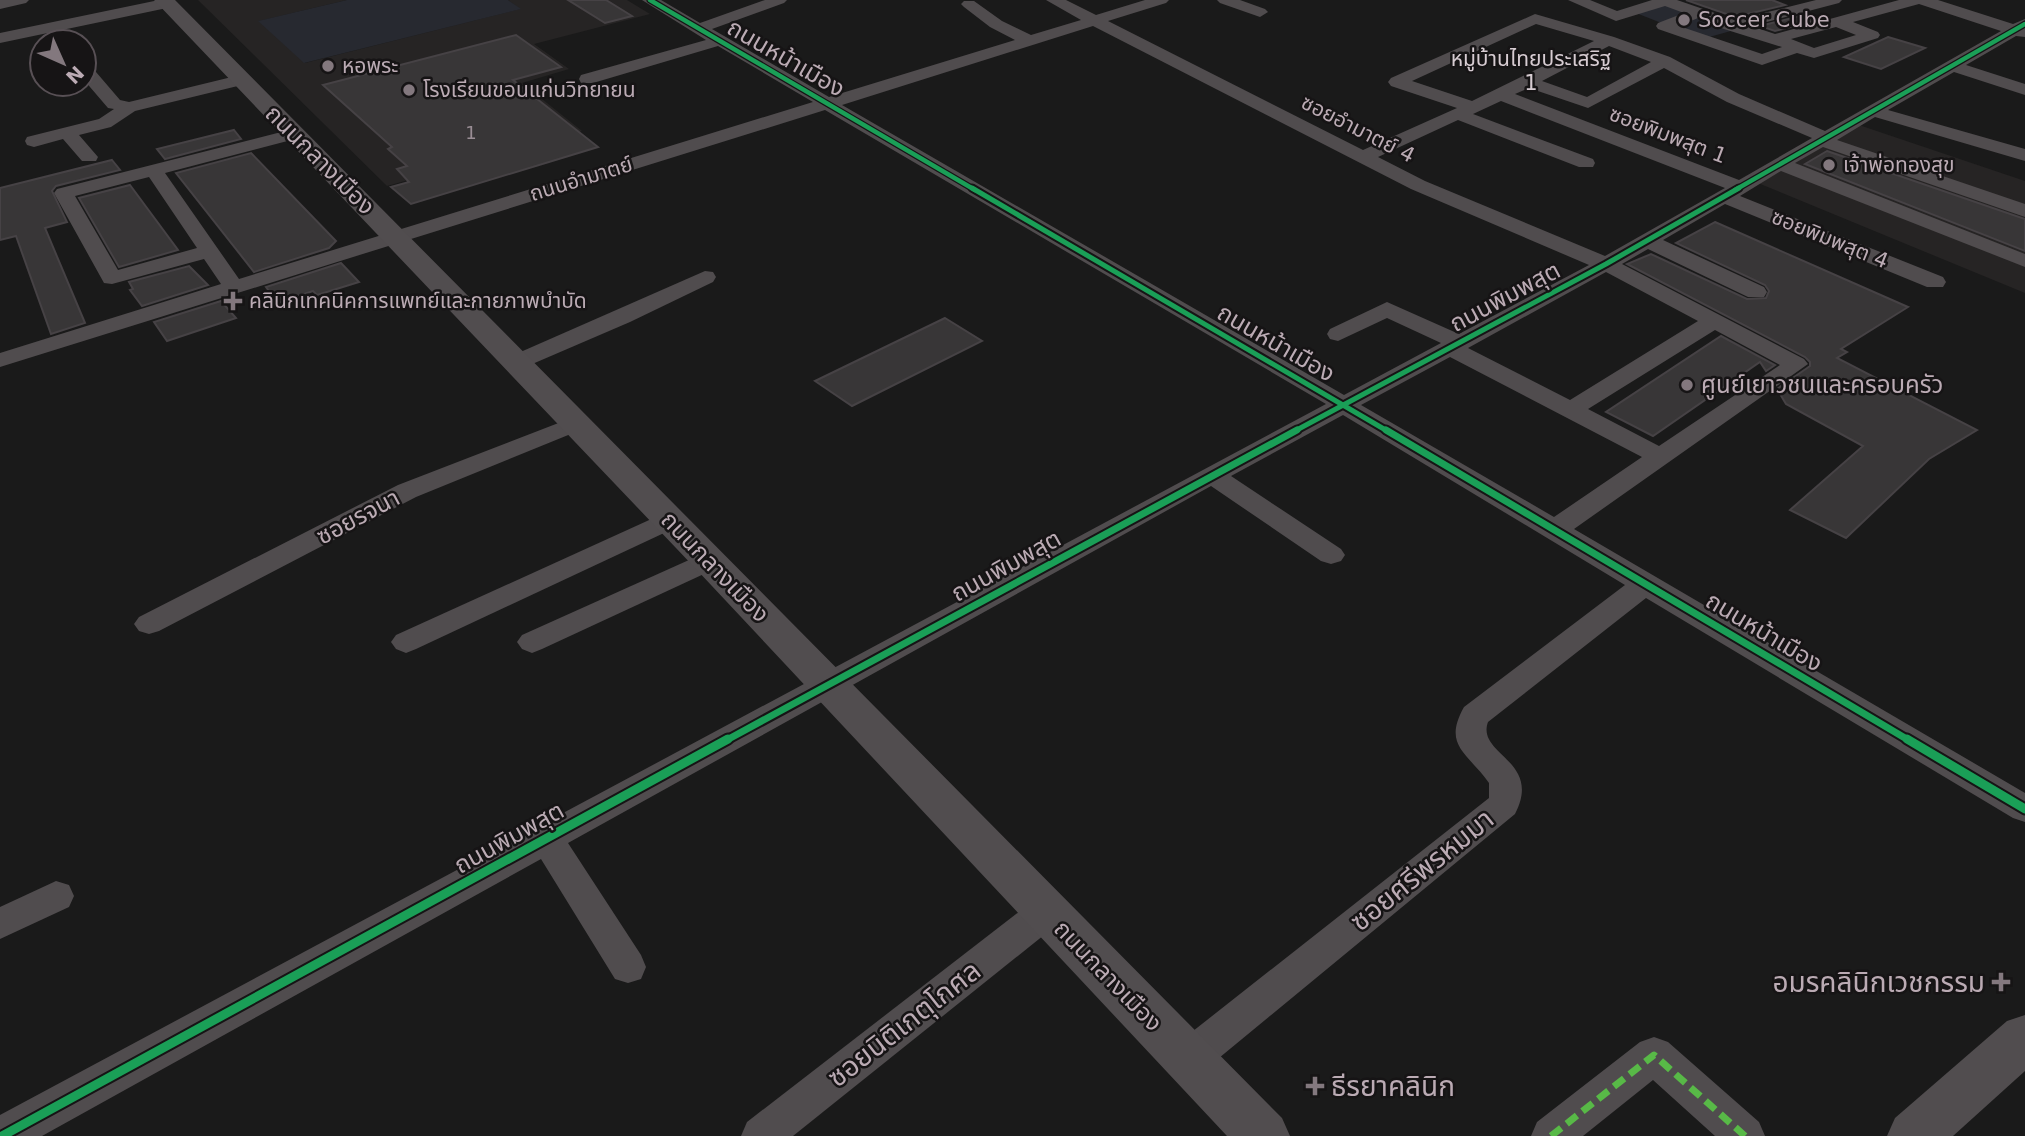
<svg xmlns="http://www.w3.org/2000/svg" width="2025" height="1136" font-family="'DejaVu Sans','Noto Sans Thai',sans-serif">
<rect width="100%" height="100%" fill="#1a1a1a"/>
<g fill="#262424">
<path d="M 198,0 L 347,0 L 259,21 L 305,63 L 520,9 L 508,0 L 627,0 L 650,14 L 534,44 L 569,69 L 522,83 L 582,131 L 387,186 Z"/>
<path d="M 1853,123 L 2025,181 L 2025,293 L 1753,181 Z"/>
</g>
<g fill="#272930">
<path d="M 347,0 L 508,0 L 521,9 L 304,63 L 258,21 Z"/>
<path d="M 1667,1 L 1738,29 L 1702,39 L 1631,11 Z"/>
</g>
<g fill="#383637" stroke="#464245" stroke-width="2">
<path d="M 568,0 L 606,0 L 632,16 L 605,23 Z"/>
<path d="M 1686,0 L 1772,0 L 1785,5 L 1735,17 Z"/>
<path d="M 1808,14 L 1821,19 L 1775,31 L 1760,26 Z"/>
<path d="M 516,35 L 561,67 L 513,80 L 598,147 L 411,204 L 391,187 L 409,182 L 397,169 L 407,166 L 388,149 L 392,147 L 323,85 Z"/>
<path d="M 1888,37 L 1925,48 L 1881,69 L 1844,57 Z"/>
<path d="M 234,130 L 241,139 L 165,159 L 157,149 Z"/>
<path d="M 1827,151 L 2025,219 L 2025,251 L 1805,164 Z"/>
<path d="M 251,153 L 336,241 L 329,248 L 254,272 L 176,173 Z"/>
<path d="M 112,160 L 120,170 L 56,186 L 52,191 L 67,222 L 45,228 L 85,323 L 51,334 L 16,236 L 0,240 L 0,188 Z"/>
<path d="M 130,185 L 178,250 L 119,267 L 79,198 Z"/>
<path d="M 1715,222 L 1908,307 L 1841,349 L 1847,352 L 1837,358 L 1977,430 L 1929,459 L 1846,538 L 1790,510 L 1863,446 L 1786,404 L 1777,389 L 1810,366 L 1810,362 L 1805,357 L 1627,264 L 1651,254 L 1747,299 L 1766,298 L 1769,291 L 1765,285 L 1676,243 Z"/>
<path d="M 341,263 L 359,282 L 317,295 L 313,291 L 278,303 L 266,287 Z"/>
<path d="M 189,266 L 208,285 L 142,306 L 130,290 L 133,289 L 129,282 Z"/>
<path d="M 221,301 L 236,318 L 167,341 L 154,322 Z"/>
<path d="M 945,318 L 982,341 L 852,406 L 815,381 Z"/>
<path d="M 1721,336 L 1775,365 L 1766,371 L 1760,362 L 1653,436 L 1606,412 Z"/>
</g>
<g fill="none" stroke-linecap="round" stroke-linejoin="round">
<g fill="#504c4e" fill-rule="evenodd">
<path d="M 0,0 L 29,0 L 26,3 L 0,9 Z"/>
<path d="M 159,0 L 173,0 L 175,3 L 167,8 L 0,43 L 0,33 Z"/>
<path d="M 642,0 L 661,0 L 700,23 L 765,0 L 787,0 L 784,3 L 712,29 L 829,97 L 1015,40 L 990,27 L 964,7 L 961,4 L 964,1 L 974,1 L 1002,21 L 1031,35 L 1081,20 L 1046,0 L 1066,0 L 1096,15 L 1145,0 L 1169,0 L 1166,3 L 1108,21 L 1363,150 L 1457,108 L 1391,86 L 1388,82 L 1391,78 L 1535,14 L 1614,37 L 1670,57 L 1739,94 L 1825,131 L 2001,31 L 1919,4 L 1853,22 L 1878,32 L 1880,35 L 1878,38 L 1814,58 L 1797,53 L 1762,65 L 1658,29 L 1656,26 L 1658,23 L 1684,13 L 1665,6 L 1616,21 L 1568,0 L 1590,0 L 1617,11 L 1652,0 L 1677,0 L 1735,20 L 1816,0 L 1842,0 L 1839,3 L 1751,26 L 1775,34 L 1899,0 L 1938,0 L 2013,24 L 2025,19 L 2025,37 L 2016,36 L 1966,65 L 2025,84 L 2025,95 L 1954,72 L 1888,110 L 2025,149 L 2025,161 L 1875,117 L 1837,140 L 2025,204 L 2025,217 L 1823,147 L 1795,163 L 2025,254 L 2025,267 L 1781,171 L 1740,196 L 1943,277 L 1946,282 L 1943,287 L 1927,287 L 1725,204 L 1663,240 L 1764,287 L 1767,292 L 1764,297 L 1748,297 L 1648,249 L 1622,264 L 1804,359 L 1808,364 L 1574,529 L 2025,793 L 2025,822 L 2013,818 L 1646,598 L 1488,722 C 1476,755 1543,760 1515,814 L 1202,1072 L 1188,1077 L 1174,1072 L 1168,1059 L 1174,1046 L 1489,798 L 1489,783 C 1468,753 1442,746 1464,707 L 1625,585 L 1343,415 L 1231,476 L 1341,549 L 1345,555 L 1341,561 L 1331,564 L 1321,561 L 1211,486 L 568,843 L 641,955 L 646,967 L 641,979 L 628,983 L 615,979 L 541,859 L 42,1136 L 0,1136 L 0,1115 L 1326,404 L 825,110 L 0,367 L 0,353 L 221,284 L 204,259 L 112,284 L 104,283 L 54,193 L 57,189 L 293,129 L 299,130 L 302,134 L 299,138 L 165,173 L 239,279 L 813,102 L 718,46 L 593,83 L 581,83 L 579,79 L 581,75 L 706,40 ZM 1698,18 L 1724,29 L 1782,47 L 1762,54 L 1679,26 ZM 1536,24 L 1594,41 L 1472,101 L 1412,81 ZM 1093,26 L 1411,189 L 1589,265 L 1459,334 L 1387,302 L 1330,329 L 1327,334 L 1330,339 L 1338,341 L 1387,318 L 1441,343 L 1344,395 L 842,105 ZM 1836,27 L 1856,35 L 1814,48 L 1791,39 ZM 1609,46 L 1651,62 L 1587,97 L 1542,81 ZM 1664,68 L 1727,102 L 1812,138 L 1739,180 L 1515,94 L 1529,88 L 1588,108 ZM 1501,101 L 1725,188 L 1605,256 L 1425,181 L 1378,157 L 1458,120 L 1579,167 L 1593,167 L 1595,163 L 1593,159 L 1473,114 ZM 149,177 L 197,248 L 118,270 L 75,196 ZM 1606,272 L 1698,321 L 1570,400 L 1468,348 ZM 1715,330 L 1780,365 L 1659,446 L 1588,409 ZM 1450,357 L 1642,457 L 1554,517 L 1361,405 Z"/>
<path d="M 1217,0 L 1240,0 L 1265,9 L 1268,12 L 1260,17 L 1220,3 Z"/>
<path d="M 84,64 L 90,65 L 120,100 L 129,102 L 240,75 L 249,80 L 246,84 L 135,111 L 111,127 L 79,135 L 98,157 L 96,161 L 82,161 L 63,139 L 34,147 L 27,145 L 25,141 L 27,137 L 99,119 L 114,109 L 108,108 L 84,80 Z"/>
<path d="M 705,271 L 713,272 L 716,277 L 713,282 L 630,322 L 523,368 L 507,368 L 503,363 L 507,358 Z"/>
<path d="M 574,417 L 583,419 L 586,424 L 583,429 L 416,497 L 159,631 L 149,634 L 139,631 L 134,624 L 139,617 L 398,485 Z"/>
<path d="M 669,511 L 679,514 L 682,520 L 679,526 L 416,649 L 406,653 L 396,649 L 391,642 L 396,635 Z"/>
<path d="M 709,551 L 719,553 L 723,560 L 719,567 L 542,649 L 532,653 L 522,649 L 517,642 L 522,635 Z"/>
<path d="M 56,881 L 69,885 L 74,896 L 69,907 L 0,939 L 0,907 Z"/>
<path d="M 1046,897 L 1059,901 L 1064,912 L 1059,923 L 793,1136 L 741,1136 L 747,1122 L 1033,901 Z"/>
<path d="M 1654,1037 L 1668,1042 L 1759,1122 L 1765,1136 L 1715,1136 L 1653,1080 L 1583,1136 L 1531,1136 L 1537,1122 L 1640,1042 Z"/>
</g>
<g fill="#514d4f" fill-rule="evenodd">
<path d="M 154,0 L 175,0 L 1282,1118 L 1290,1136 L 1227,1136 L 696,569 Z"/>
<path d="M 2025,1015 L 2025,1071 L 1953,1136 L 1887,1136 L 1895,1118 L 2007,1021 Z"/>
</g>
<path stroke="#58b947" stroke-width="7" stroke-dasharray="13 7" stroke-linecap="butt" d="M 1551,1136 L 1654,1055 L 1745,1136"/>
<g stroke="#161415" stroke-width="7">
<g id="cycleway-far3">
<path d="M 650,0 L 975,190"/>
<path d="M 1735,190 L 2025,24"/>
</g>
</g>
<g stroke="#161415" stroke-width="9">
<g id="cycleway-far2">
<path d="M 972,188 L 1389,432"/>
<path d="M 1293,432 L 1606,264 L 1739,188"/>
</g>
</g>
<g stroke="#161415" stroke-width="11">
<g id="cycleway-far1">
<path d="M 1386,430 L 1910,741"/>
<path d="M 725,741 L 1297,430"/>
</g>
</g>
<g stroke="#161415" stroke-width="13">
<g id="cycleway">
<path d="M 1907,739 L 2025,809"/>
<path d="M 2,1136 L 728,739"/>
</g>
</g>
<use href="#cycleway-far3" stroke="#1a9f57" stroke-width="4.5"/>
<use href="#cycleway-far2" stroke="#1a9f57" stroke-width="5"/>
<use href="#cycleway-far1" stroke="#1a9f57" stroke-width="7"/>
<use href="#cycleway" stroke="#1a9f57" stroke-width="9"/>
</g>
<g fill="#83787e" stroke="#161415" stroke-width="2.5">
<circle cx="1684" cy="20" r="7"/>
<circle cx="328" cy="66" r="7"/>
<circle cx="409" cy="90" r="7"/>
<circle cx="1829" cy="165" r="7"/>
<path d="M229.5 290.5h7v7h7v7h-7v7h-7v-7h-7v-7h7z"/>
<circle cx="1687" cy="385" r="7"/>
<path d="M1997.5 971.5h7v7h7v7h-7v7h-7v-7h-7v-7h7z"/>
<path d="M1311.5 1075.5h7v7h7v7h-7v7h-7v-7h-7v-7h7z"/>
</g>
<g text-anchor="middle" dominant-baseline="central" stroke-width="5" stroke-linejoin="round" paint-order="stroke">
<g font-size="18" fill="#9a8e95">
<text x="471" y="132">1</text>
</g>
<g font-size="21" fill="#bbabb4" stroke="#161415" text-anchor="start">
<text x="1698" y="20">Soccer Cube</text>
<text x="342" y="66">หอพระ</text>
<text x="423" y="90">โรงเรียนขอนแก่นวิทยายน</text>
<text x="1843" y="165">เจ้าพ่อทองสุข</text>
<text x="249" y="301">คลินิกเทคนิคการแพทย์และกายภาพบำบัด</text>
</g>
<g font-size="21" fill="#d7ccd2" stroke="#161415">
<text x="1531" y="59">หมู่บ้านไทยประเสริฐ<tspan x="1531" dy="24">1</tspan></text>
</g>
<g font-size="21" fill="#bbabb4" stroke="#161415">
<text transform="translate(1358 129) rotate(27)">ซอยอำมาตย์ 4</text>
<text transform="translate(1668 135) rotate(21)">ซอยพิมพสุต 1</text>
<text transform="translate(581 179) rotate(-17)">ถนนอำมาตย์</text>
<text transform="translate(1830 239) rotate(22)">ซอยพิมพสุต 4</text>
</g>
<g font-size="24" fill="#bbabb4" stroke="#161415">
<text transform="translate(786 58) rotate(30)">ถนนหน้าเมือง</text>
<text transform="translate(320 160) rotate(45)">ถนนกลางเมือง</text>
<text transform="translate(1505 297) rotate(-28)">ถนนพิมพสุต</text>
<text transform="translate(1276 343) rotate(30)">ถนนหน้าเมือง</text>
<text transform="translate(358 517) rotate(-28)">ซอยรจนา</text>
<text transform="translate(1006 566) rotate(-29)">ถนนพิมพสุต</text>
<text transform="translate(715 567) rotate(46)">ถนนกลางเมือง</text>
<text transform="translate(1764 632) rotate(31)">ถนนหน้าเมือง</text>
<text transform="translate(509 838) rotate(-29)">ถนนพิมพสุต</text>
<text transform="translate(1108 976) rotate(46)">ถนนกลางเมือง</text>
</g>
<g font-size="24" fill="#bbabb4" stroke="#161415" text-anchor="start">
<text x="1701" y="385">ศูนย์เยาวชนและครอบครัว</text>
</g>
<g font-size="28" fill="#bbabb4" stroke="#161415">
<text transform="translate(1422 870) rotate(-39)">ซอยศรีพรหมมา</text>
<text transform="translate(904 1024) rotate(-38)">ซอยนิติเกตุโกศล</text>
</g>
<g font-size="28" fill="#bbabb4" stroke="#161415" text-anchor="end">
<text x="1985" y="982">อมรคลินิกเวชกรรม</text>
<text x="1331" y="1086" text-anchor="start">ธีรยาคลินิก</text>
</g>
</g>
<g transform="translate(63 63) rotate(135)"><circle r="33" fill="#161415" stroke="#585055" stroke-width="2"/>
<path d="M0-5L12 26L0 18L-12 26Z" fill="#83787e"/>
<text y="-10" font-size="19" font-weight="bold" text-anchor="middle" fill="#bbabb4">N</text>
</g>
</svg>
